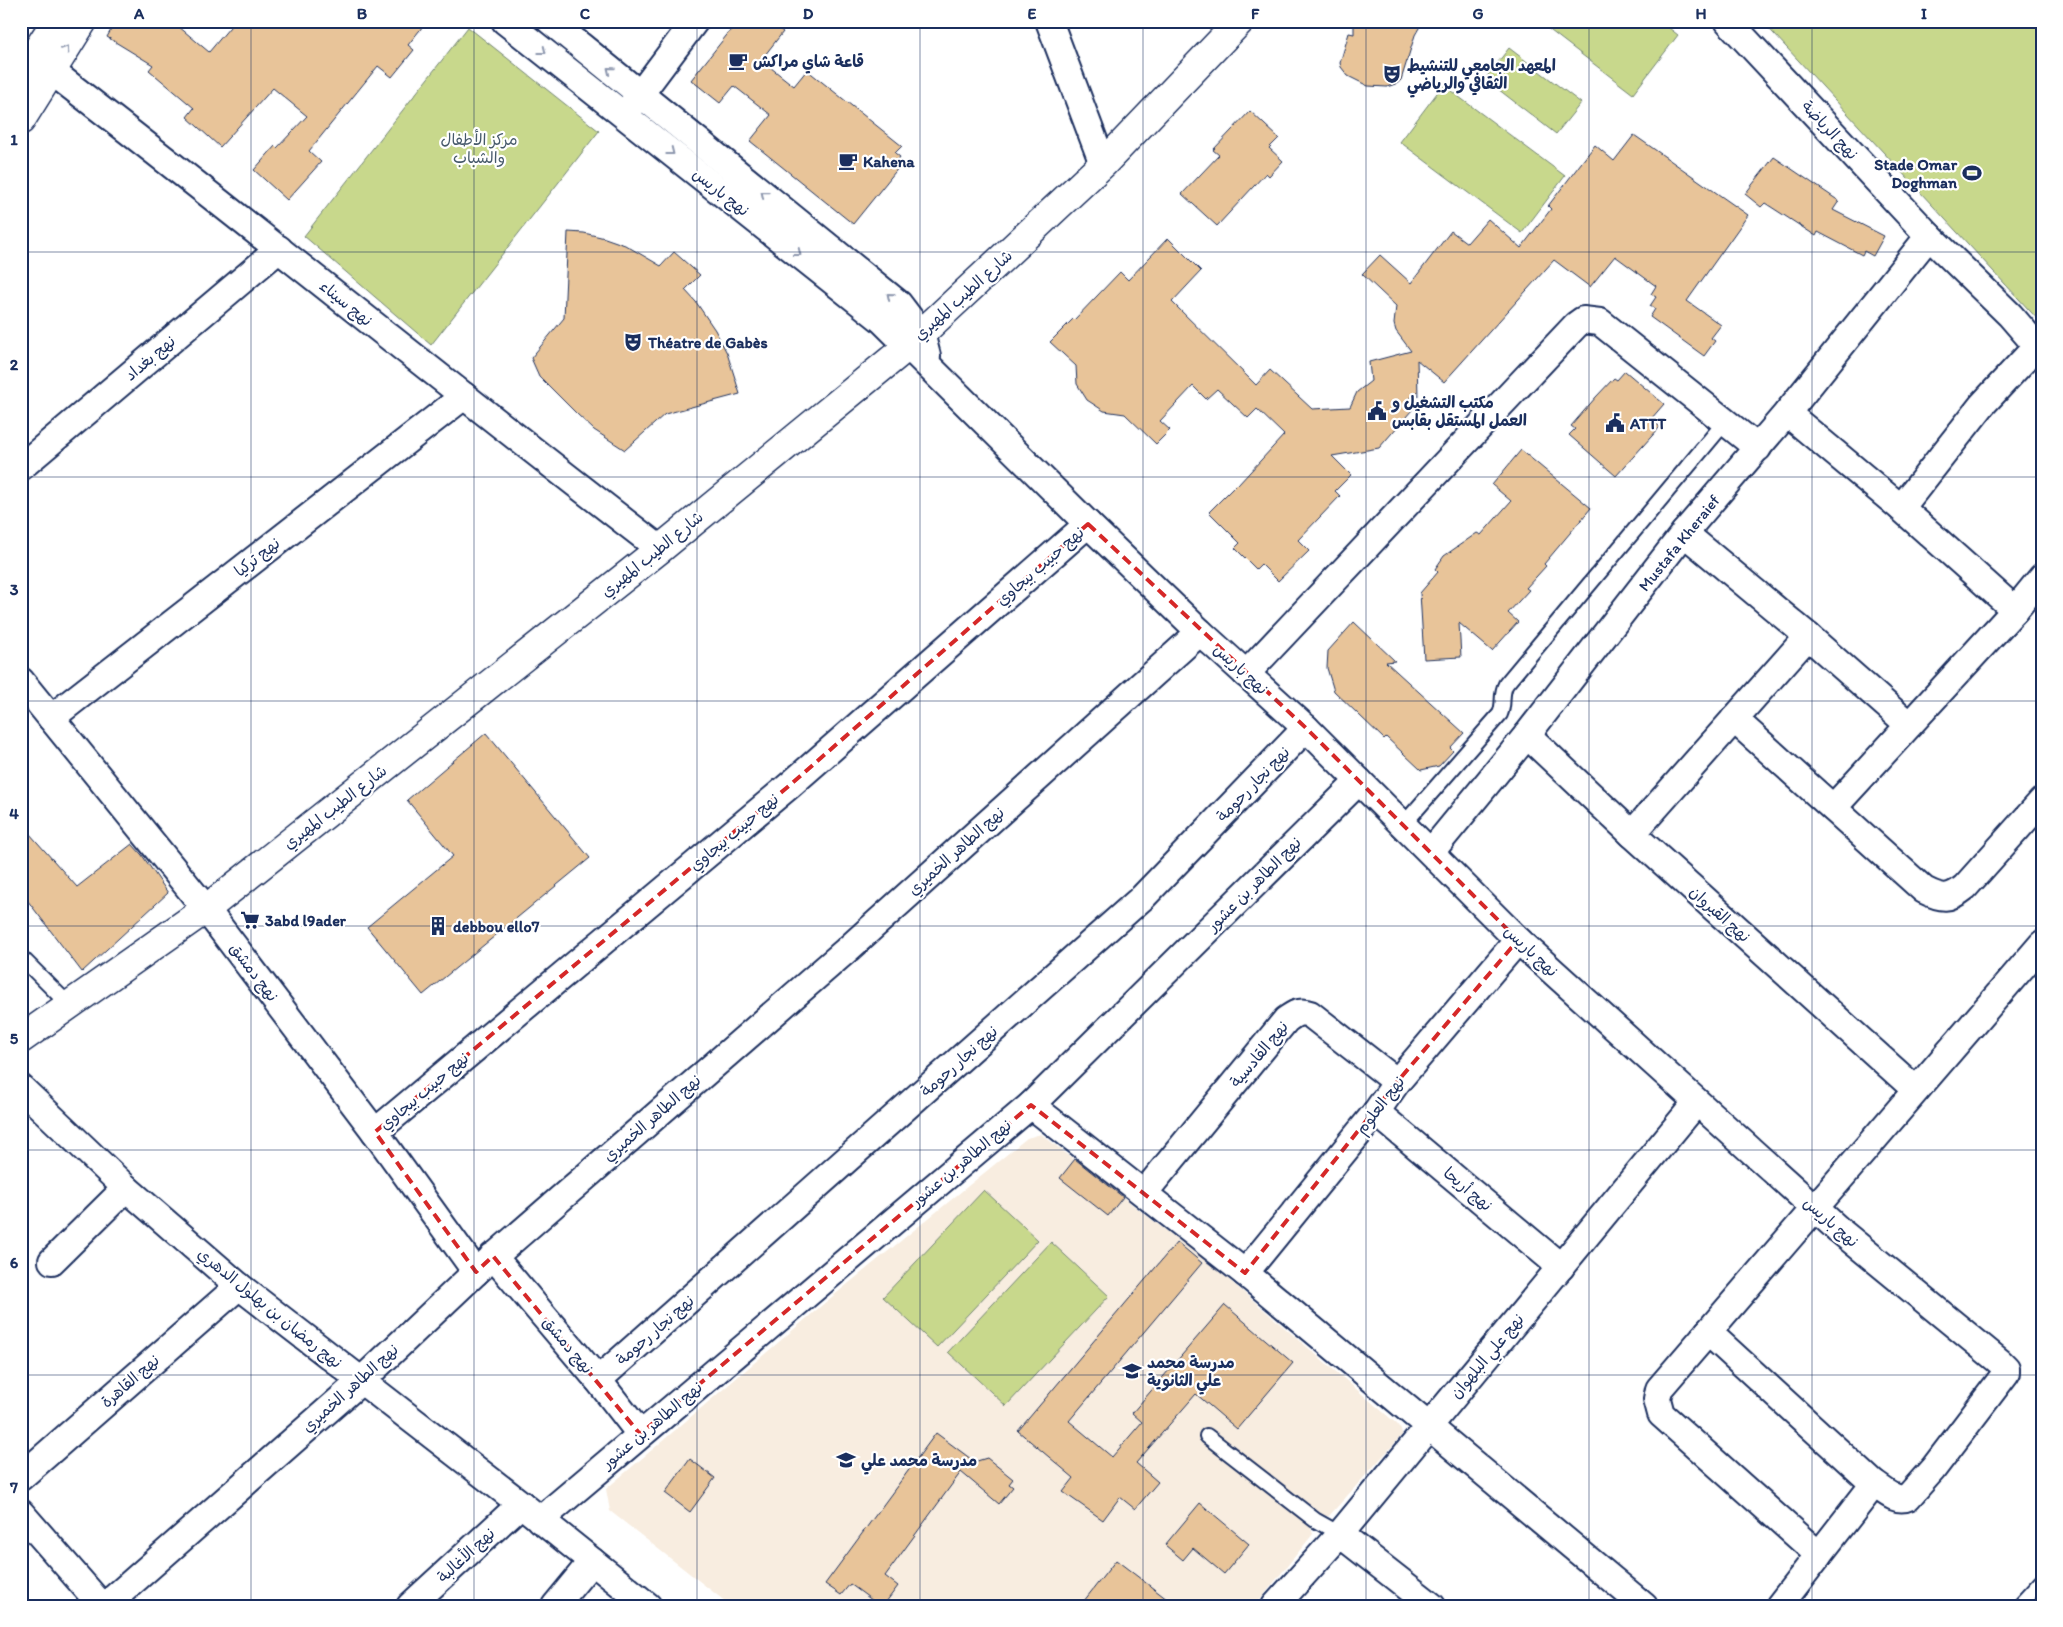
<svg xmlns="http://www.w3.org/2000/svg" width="2063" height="1627" font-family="Itim,'Playpen Sans Arabic',sans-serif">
<rect width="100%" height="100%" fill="#fff"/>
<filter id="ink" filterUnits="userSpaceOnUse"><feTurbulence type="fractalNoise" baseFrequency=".02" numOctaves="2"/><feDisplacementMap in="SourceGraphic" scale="10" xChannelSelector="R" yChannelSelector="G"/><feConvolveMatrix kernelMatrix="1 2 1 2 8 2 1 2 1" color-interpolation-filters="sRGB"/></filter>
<g filter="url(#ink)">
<path fill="#f8ede0" d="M 1041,1134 L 1221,1273 L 1397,1424 L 1401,1430 L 1402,1435 L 1329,1516 L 1320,1516 L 1315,1520 L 1310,1526 L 1313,1534 L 1255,1606 L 731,1606 L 610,1511 L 606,1489 L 827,1301 L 1027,1138 Z"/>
<g fill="#c8d88c" stroke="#728475">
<path d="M 1538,21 L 1660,21 L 1678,35 L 1633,94 Z"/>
<path d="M 1762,21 L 2042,21 L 2042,324 Z"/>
<path d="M 468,27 L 599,131 L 431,345 L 304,236 Z"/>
<path d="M 1509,48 L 1581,103 L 1556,134 L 1485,79 Z"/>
<path d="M 1443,85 L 1565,176 L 1522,233 L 1400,142 Z"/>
<path d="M 984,1190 L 1038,1240 L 937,1347 L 883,1297 Z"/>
<path d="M 1051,1242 L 1109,1296 L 1006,1406 L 948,1352 Z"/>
</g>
<g fill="#e8c499" stroke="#1b2f5e">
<path d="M 116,21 L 172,21 L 209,52 L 235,21 L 427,21 L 408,45 L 414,50 L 392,77 L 378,66 L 309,151 L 321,162 L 287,200 L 254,170 L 275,146 L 277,148 L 307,116 L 273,88 L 220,147 L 187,117 L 194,108 L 149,70 L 153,65 L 107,37 Z"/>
<path d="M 738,21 L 770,21 L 783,32 L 761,60 L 794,86 L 807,70 L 902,146 L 895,153 L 900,157 L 895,164 L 899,167 L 853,224 L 750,141 L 771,115 L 734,86 L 720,103 L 691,80 Z"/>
<path d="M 1354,21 L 1423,21 L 1415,35 L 1401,80 L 1398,83 L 1387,87 L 1368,86 L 1348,76 L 1341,67 L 1340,63 L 1349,33 L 1354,34 Z"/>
<path d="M 1250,111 L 1279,138 L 1269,148 L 1283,161 L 1269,176 L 1266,173 L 1217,226 L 1182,194 L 1219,155 L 1213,150 Z"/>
<path d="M 1634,135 L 1748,215 L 1687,301 L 1721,325 L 1711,338 L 1715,341 L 1704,356 L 1650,317 L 1655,309 L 1650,306 L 1656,297 L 1651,294 L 1656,286 L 1615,256 L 1590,287 L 1554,260 L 1444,382 L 1417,360 L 1418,396 L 1411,397 L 1412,410 L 1379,448 L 1332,456 L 1351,475 L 1335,491 L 1340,496 L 1298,540 L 1309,551 L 1278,581 L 1261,564 L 1256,569 L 1235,548 L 1240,543 L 1209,512 L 1237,484 L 1238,485 L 1284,435 L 1257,409 L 1248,418 L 1217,389 L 1206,399 L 1193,386 L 1160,421 L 1170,430 L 1156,444 L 1125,414 L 1104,411 L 1087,400 L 1077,384 L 1076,366 L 1050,342 L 1073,319 L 1074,320 L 1120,272 L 1128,280 L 1168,238 L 1201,271 L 1172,302 L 1256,385 L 1270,370 L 1312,409 L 1350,407 L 1357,392 L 1371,381 L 1369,362 L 1411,351 L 1396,331 L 1394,324 L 1396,306 L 1362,274 L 1380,255 L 1411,283 L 1451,231 L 1467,243 L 1488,219 L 1521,248 L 1551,209 L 1548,206 L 1595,145 L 1614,161 Z"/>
<path d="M 1774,157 L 1839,201 L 1833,210 L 1884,236 L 1873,256 L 1864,251 L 1862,255 L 1818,232 L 1816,236 L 1765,203 L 1761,207 L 1745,194 Z"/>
<path d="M 568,232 L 584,233 L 605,238 L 625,245 L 661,266 L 674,252 L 700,275 L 685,290 L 696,302 L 715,330 L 727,353 L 740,394 L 665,414 L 625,450 L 594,430 L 577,414 L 539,376 L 531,358 L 564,318 Z"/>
<path d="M 1625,371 L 1664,404 L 1651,419 L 1660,427 L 1616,476 L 1569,435 L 1575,429 L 1571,426 L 1596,397 L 1614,378 L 1617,380 Z"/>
<path d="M 1521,450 L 1591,508 L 1544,564 L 1546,566 L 1526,588 L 1529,590 L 1508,613 L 1518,622 L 1492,651 L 1459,623 L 1461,657 L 1424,659 L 1420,593 L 1438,572 L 1435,569 L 1444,556 L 1477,533 L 1481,535 L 1511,501 L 1492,485 Z"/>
<path d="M 1354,622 L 1395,661 L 1386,662 L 1464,733 L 1450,748 L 1453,751 L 1439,766 L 1421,770 L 1386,737 L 1384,739 L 1334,691 L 1327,668 L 1328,651 Z"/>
<path d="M 486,733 L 590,858 L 423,995 L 367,927 L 453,856 L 407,800 Z"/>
<path d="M 21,824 L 77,887 L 132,844 L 142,855 L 168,893 L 82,972 L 21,892 Z"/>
<path d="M 1075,1159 L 1123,1197 L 1108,1216 L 1060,1178 Z"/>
<path d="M 1177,1242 L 1202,1263 L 1069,1421 L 1112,1457 L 1142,1422 L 1132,1413 L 1225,1305 L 1293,1363 L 1237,1429 L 1196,1394 L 1136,1463 L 1158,1482 L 1135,1509 L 1120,1497 L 1103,1520 L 1063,1492 L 1074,1478 L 1018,1431 Z"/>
<path d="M 936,1433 L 971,1459 L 967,1464 L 987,1458 L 1013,1479 L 1009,1484 L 1013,1487 L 999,1504 L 961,1472 L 885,1576 L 898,1586 L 883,1606 L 880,1606 L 850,1584 L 841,1595 L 825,1584 Z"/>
<path d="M 690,1459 L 715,1478 L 690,1512 L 665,1493 Z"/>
<path d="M 1200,1503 L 1249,1544 L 1224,1574 L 1193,1548 L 1183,1560 L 1165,1545 Z"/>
<path d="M 1116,1560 L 1176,1606 L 1080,1606 Z"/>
</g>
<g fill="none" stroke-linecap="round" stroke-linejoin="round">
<g stroke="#1b2f5e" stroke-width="18">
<g id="service">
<path d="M 1403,825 L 1500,714 C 1505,703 1500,695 1506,684 L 1725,422"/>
<path d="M 21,957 L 68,1004"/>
<path d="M 1207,1436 L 1315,1520 L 1340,1534"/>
<path d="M 2019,1606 L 2042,1581"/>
</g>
</g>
<g stroke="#1b2f5e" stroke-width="30">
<g id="minor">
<path d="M 505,21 L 882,320 L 1088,524 L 1200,632 L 1306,728 L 1518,940 L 1839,1230 L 2000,1362 L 2006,1368 L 2006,1373 L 1933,1469 L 1908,1497 C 1896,1503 1884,1490 1874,1484 L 1708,1332"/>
<path d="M 550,21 L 899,304 L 921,333 L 927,356"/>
<path d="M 1049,21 L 1103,164"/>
<path d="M 1728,21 L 1929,236 L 2010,315 L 2042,352"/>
<path d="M 33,57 C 244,219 449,387 660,549"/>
<path d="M 629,109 L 695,21"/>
<path d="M 1787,413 L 1901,508 L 2015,610"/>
<path d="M 21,467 L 279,249"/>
<path d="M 1901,508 L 1982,405 L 2037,346"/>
<path d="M 1684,533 L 1808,636 L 1909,725"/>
<path d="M 1246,674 L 1576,325 L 1583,320 L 1600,322 L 1758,448"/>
<path d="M 21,681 L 206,909 L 375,1132 L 476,1272"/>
<path d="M 51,718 L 464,396"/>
<path d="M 1734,719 L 1924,890 C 1942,899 1949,900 1965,887 L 2042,801"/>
<path d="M 1527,735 L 1632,834 L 1916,1090"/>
<path d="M 1833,808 L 2015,610 L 2042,577"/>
<path d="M 1632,834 L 1808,636"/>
<path d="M 1431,852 L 1527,735 L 1684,533 L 1787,413 L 1929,236"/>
<path d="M 21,1088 L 126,1188 L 239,1286 L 521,1504 L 648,1606"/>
<path d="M 1031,1105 L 1245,1273 L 1644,1606"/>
<path d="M 1376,1112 L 1561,1267"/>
<path d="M 375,1132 L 790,785 L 1088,524"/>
<path d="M 1144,1193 L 1286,1020 C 1294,1014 1300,1010 1310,1014 L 1397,1082"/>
<path d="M 493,1256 L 598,1380 L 640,1434"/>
<path d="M 52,1261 L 126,1188"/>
<path d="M 1245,1273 L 1376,1112 L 1397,1082 L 1518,940"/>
<path d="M 598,1380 L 1143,897 L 1306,728"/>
<path d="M 21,1477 L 239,1286"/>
<path d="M 21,1513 L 102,1606"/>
<path d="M 540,1520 L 1031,1105 L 1359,781"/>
<path d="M 1340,1534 L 1432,1606"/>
<path d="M 1819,1555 L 1661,1414 L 1657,1399 L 1659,1389 L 2042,944"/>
<path d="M 105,1606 L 361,1381 L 476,1272 L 849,948 L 1200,632"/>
<path d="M 410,1606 L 521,1504"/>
<path d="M 555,1606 L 592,1561"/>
<path d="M 1275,1606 L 1340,1534 L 1696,1103"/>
<path d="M 1779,1606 L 1874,1484"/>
</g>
</g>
<g stroke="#1b2f5e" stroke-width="31">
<g id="tertiary">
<path d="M 21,75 L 56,21"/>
<path d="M 21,120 L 83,21"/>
<path d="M 21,1039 L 206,909 L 660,549 L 908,346 L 1103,164 L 1240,21"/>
</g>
</g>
<use href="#service" stroke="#fff" stroke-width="14"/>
<use href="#minor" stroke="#fff" stroke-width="26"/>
<use href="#tertiary" stroke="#fff" stroke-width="28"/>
</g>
<defs><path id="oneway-chevron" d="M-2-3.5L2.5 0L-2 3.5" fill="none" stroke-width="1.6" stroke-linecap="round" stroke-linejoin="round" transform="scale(1.25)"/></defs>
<g stroke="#8d97ae">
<use href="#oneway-chevron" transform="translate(66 49) rotate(-57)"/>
<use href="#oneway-chevron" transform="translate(543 51) rotate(38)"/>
<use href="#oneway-chevron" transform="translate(610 70) rotate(-141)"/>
<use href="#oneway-chevron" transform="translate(671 152) rotate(38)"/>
<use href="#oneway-chevron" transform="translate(764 194) rotate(-141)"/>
<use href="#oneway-chevron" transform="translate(798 253) rotate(38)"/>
<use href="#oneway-chevron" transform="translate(890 296) rotate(-141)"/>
</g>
</g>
<path fill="none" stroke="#d62828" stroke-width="4" stroke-dasharray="10 6" stroke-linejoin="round" d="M 1088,524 L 1306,728 L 1518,940 L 1397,1082 L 1245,1273 L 1031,1105 L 640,1434 L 493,1256 L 476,1272 L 375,1132 L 790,785 Z"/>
<path fill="none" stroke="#1b2f5e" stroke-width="1" stroke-opacity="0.55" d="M 251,21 L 251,1606M 474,21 L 474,1606M 697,21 L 697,1606M 920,21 L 920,1606M 1143,21 L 1143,1606M 1366,21 L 1366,1606M 1589,21 L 1589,1606M 1812,21 L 1812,1606M 21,252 L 2042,252M 21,477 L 2042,477M 21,701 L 2042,701M 21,926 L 2042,926M 21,1150 L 2042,1150M 21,1375 L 2042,1375"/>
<defs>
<g id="cafe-bare" transform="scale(1.5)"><path d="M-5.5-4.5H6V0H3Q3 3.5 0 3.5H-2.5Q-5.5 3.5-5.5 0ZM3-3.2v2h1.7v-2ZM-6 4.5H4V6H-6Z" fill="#1b2f5e" stroke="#fff" stroke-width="2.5" paint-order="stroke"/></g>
<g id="theatre-bare" transform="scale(1.5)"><path d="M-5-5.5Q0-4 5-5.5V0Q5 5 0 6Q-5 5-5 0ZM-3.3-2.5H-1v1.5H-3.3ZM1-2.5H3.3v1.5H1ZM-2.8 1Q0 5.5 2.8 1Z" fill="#1b2f5e" stroke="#fff" stroke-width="2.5" paint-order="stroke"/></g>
<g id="stadium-bare" transform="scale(1.5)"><path d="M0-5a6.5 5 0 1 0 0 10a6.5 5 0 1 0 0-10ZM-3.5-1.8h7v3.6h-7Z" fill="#1b2f5e" stroke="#fff" stroke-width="2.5" paint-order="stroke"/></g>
<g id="civic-bare" transform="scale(1.5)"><path d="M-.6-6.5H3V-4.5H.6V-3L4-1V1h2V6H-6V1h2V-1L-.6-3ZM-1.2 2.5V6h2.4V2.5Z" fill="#1b2f5e" stroke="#fff" stroke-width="2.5" paint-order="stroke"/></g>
<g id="supermarket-bare" transform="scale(1.5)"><path d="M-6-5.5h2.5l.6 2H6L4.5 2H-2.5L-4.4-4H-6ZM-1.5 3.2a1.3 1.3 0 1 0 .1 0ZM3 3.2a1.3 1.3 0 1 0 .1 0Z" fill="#1b2f5e" stroke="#fff" stroke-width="2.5" paint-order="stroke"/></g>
<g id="building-bare" transform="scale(1.5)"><path d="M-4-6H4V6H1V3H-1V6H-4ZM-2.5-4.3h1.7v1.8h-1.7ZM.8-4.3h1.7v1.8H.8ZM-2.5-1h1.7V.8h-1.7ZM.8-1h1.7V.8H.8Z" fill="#1b2f5e" stroke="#fff" stroke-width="2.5" paint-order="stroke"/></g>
<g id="school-bare" transform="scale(1.5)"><path d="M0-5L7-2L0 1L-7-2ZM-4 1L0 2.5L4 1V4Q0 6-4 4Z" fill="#1b2f5e" stroke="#fff" stroke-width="2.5" paint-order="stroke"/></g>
</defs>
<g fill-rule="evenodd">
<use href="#cafe-bare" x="738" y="61"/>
<use href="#theatre-bare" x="1392" y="74"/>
<use href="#cafe-bare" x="848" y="161"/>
<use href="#stadium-bare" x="1972" y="173"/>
<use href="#theatre-bare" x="633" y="342"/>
<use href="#civic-bare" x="1377" y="411"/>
<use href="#civic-bare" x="1615" y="423"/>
<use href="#supermarket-bare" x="250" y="920"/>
<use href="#building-bare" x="438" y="926"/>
<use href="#school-bare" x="1132" y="1371"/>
<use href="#school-bare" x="846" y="1460"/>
</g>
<g text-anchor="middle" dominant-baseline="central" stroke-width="4.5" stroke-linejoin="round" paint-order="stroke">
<g font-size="16" font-weight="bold" fill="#1b2f5e" stroke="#fff" text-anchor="start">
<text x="753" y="61">قاعة شاي مراكش</text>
<text x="1407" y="65">المعهد الجامعي للتنشيط<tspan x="1407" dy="18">الثقافي والرياضي</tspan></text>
<text x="863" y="161">Kahena</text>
<text x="1957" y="164" text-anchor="end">Stade Omar<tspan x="1957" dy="18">Doghman</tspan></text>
<text x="648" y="342">Théatre de Gabès</text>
<text x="1392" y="402">مكتب التشغيل و<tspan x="1392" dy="18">العمل المستقل بقابس</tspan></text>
<text x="1630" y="423">ATTT</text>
<text x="265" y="920">3abd l9ader</text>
<text x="453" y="926">debbou ello7</text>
<text x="1147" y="1362">مدرسة محمد<tspan x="1147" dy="18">علي الثانوية</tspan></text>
<text x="861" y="1460">مدرسة محمد علي</text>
</g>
<g font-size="16" fill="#1b2f5e" stroke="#fff">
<text transform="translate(1830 130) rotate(47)">نهج الرياضة</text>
<text transform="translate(721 192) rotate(38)">نهج باريس</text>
<text transform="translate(963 295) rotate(-42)">شارع الطيب المهيري</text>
<text transform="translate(346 303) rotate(39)">نهج سيناء</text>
<text transform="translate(150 358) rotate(-40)">نهج بغداد</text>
<text transform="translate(1679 543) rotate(-51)">Mustafa Kheraief</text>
<text transform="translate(652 554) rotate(-39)">شارع الطيب المهيري</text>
<text transform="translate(257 557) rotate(-38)">نهج تركيا</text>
<text transform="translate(1040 566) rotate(-41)">نهج حبيب بيجاوي</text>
<text transform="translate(1241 669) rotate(42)">نهج باريس</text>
<text transform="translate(1253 784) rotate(-46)">نهج نجار رحومة</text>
<text transform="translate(335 807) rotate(-38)">شارع الطيب المهيري</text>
<text transform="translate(734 832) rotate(-40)">نهج حبيب بيجاوي</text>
<text transform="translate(956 851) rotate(-42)">نهج الطاهر الخميري</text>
<text transform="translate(1254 884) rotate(-45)">نهج الطاهر بن عشور</text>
<text transform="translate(1720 914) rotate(42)">نهج القيروان</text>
<text transform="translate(1531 951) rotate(43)">نهج باريس</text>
<text transform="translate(254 972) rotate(53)">نهج دمشق</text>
<text transform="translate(1259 1054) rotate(-50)">نهج القادسية</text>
<text transform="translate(959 1061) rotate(-42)">نهج نجار رحومة</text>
<text transform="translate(424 1091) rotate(-40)">نهج حبيب بيجاوي</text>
<text transform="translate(1380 1105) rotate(-52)">نهج العلوم</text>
<text transform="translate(652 1118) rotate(-41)">نهج الطاهر الخميري</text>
<text transform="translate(961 1163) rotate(-40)">نهج الطاهر بن عشور</text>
<text transform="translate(1468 1189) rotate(40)">نهج أريحا</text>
<text transform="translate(1831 1222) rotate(41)">نهج باريس</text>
<text transform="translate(270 1308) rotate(39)">نهج رمضان بن بهلول الدهري</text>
<text transform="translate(655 1330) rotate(-41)">نهج نجار رحومة</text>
<text transform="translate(568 1345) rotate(50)">نهج دمشق</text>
<text transform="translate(1487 1356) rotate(-50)">نهج علي البلهوان</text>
<text transform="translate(130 1381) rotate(-41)">نهج القاهرة</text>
<text transform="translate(350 1388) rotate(-42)">نهج الطاهر الخميري</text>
<text transform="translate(652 1425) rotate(-40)">نهج الطاهر بن عشور</text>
<text transform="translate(466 1555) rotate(-43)">نهج الأغالبة</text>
</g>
<g font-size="16" fill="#46596a" stroke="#fff">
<text x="479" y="139">مركز الأطفال<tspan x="479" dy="18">والشباب</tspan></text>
</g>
</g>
<rect width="2063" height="1627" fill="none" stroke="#fff" stroke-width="55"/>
<rect x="28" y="28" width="2008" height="1572" fill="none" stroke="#1b2f5e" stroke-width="2"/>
<g font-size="16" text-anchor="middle" font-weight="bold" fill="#1b2f5e">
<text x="139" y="19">A</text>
<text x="362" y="19">B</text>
<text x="585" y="19">C</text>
<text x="808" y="19">D</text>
<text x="1032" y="19">E</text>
<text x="1255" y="19">F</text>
<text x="1478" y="19">G</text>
<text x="1701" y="19">H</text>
<text x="1924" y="19">I</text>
<text x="14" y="145">1</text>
<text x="14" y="370">2</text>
<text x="14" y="595">3</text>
<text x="14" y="819">4</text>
<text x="14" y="1044">5</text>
<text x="14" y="1268">6</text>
<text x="14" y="1493">7</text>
</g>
</svg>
